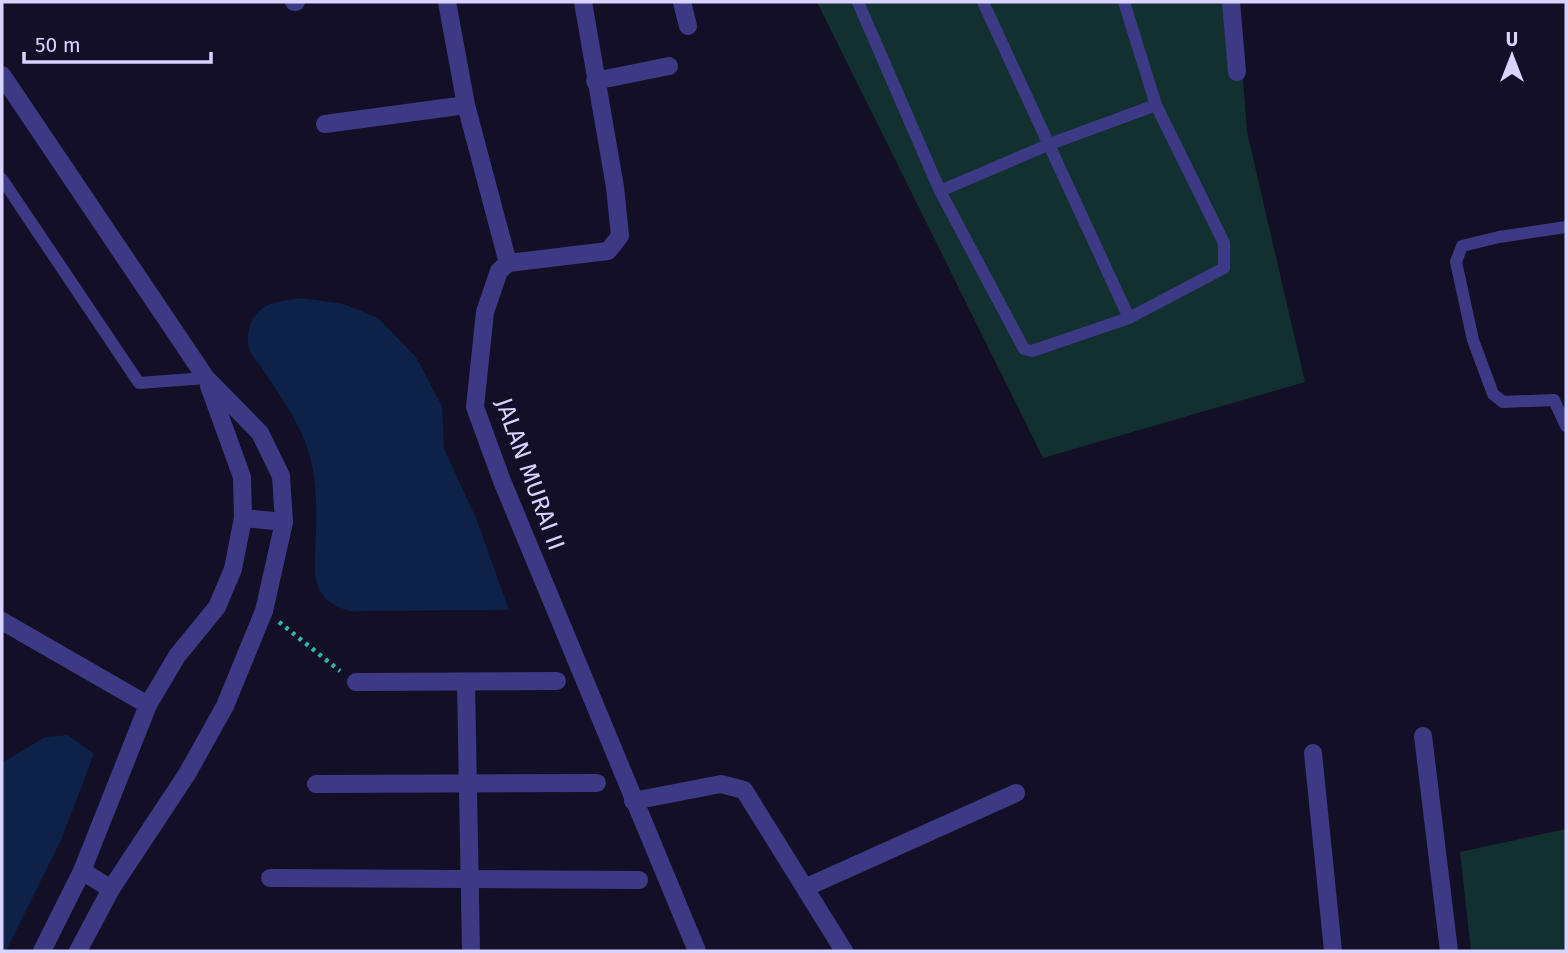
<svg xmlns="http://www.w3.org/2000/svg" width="1568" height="953" font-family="'Fira Sans',sans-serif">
<rect width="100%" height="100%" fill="#130f26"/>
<g fill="#12302f">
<path d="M 817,2 L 1237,2 L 1247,132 L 1305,382 L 1043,458 Z"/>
<path d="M 1566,829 L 1566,951 L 1471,951 L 1460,852 Z"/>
</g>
<g fill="#0c2248">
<path d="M 301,298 L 344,304 L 378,318 L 416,357 L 442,406 L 444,449 L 476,518 L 509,610 L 350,611 C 305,599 316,565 316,531 C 317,509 316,482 311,461 C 303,425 279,395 260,365 C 241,349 245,316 268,305 C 277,301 291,300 301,298 Z"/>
<path d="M 68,735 L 94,754 L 61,840 L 6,951 L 2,951 L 2,763 L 45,737 Z"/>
</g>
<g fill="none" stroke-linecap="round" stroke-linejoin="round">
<path stroke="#2fb8b0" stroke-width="4.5" stroke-dasharray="3.5 5" stroke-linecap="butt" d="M 279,622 L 340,671"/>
<g stroke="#3d3a85" stroke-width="12">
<path d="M 858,2 L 940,191 L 1024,349 L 1032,351 L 1129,318 L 1224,268 L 1224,243 L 1156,105 L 1124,2"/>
<path d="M 983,2 L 1129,318"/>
<path d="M 2,179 L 139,383 L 206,378"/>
<path d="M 940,191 L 1050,144 L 1156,105"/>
<path d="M 1566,227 L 1499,237 L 1462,246 L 1456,262 L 1473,340 L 1493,394 L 1503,402 L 1554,400 L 1566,426"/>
</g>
<g stroke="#3d3a85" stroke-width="18">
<path d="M 294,2 L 296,2"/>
<path d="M 447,2 L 466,105 L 508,263"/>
<path d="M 583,2 L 615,187 L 620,236 L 608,251 L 508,263 L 499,271 L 485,312 L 475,407 L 502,481 L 697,951"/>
<path d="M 682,2 L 688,26"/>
<path d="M 1231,2 L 1237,72"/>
<path d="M 2,75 L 206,378 L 260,433 L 281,476 L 284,522 L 264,611 L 225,706 L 187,774 L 111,889 L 78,951"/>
<path d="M 595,81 L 669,66"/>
<path d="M 325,124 L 466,105"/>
<path d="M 243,518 L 284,522"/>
<path d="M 2,621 L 148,705"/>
<path d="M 356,682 L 557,681"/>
<path d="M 466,682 L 471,951"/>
<path d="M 1423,736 L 1449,951"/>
<path d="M 1313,753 L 1333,951"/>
<path d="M 316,784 L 597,783"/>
<path d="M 633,801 L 721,784 L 744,790 L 844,951"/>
<path d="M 82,871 L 111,889"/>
<path d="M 270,878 L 639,880"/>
<path d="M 807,887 L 1016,793"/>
<path d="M 42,951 L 82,871 L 148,705 L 177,656 L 217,607 L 233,569 L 243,518 L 242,477 L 209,386"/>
</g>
</g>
<g text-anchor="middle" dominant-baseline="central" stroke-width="5" stroke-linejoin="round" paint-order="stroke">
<g font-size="24" fill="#d9d4ff" stroke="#130f26">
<text transform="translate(530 474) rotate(70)">JALAN MURAI II</text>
</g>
</g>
<rect width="1568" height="953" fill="none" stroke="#d9d4ff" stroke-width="7"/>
<g transform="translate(1512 56)" stroke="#130f26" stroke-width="5" paint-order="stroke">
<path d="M0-5L12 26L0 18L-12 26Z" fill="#d9d4ff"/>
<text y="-10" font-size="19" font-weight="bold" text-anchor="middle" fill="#d9d4ff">U</text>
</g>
<path d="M24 52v10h187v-10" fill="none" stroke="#d9d4ff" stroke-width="3.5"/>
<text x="35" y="52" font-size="21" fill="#d9d4ff" stroke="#130f26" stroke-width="5" paint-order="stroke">50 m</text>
</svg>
